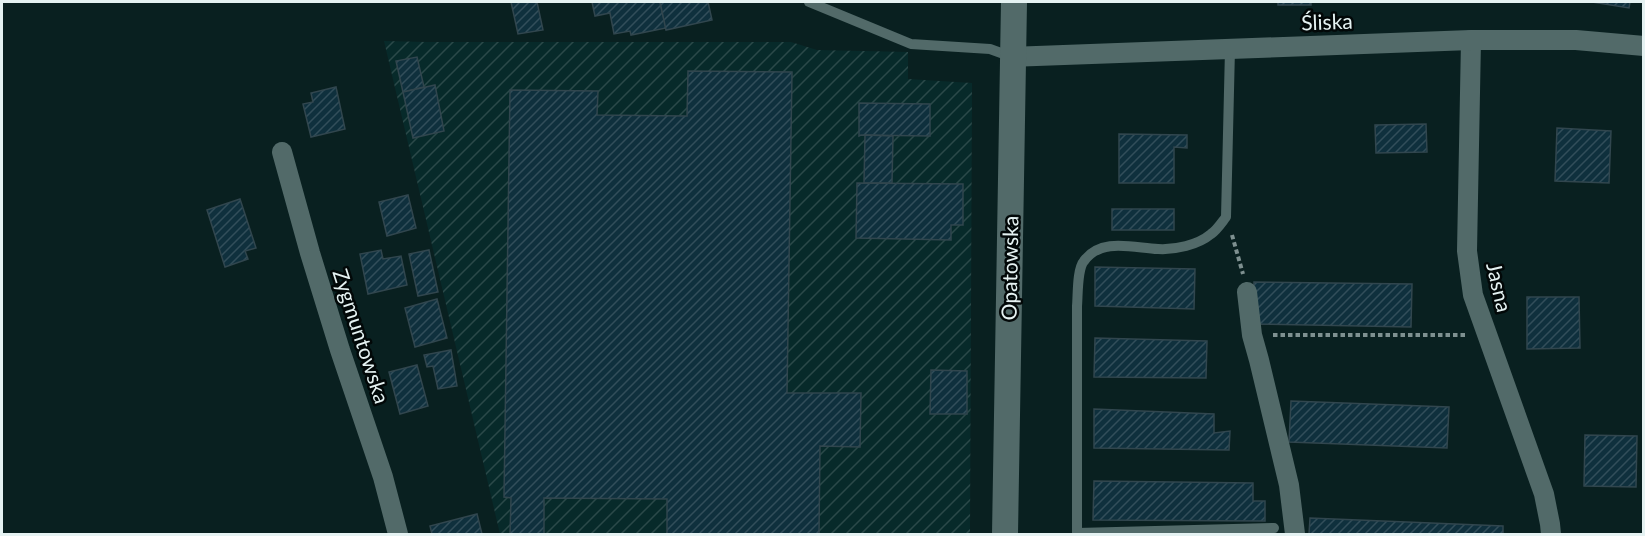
<svg xmlns="http://www.w3.org/2000/svg" width="1645" height="536" font-family="Lato,sans-serif">
<defs>
<pattern id="industrial-furrows" width="10" height="10" patternUnits="userSpaceOnUse" patternTransform="scale(1.5)"><rect width="10" height="10" fill="#072a2a"/><path d="M-1 1l2-2M0 10L10 0M9 11l2-2" fill="none" stroke="#2b4949"/></pattern>
<pattern id="building-hatch" width="6" height="6" patternUnits="userSpaceOnUse" patternTransform="scale(1.5)"><rect width="6" height="6" fill="#0f303d"/><path d="M-1 1l2-2M0 6l6-6M5 7l2-2" fill="none" stroke="#324e5a"/></pattern>
</defs>
<rect width="100%" height="100%" fill="#092020"/>
<path fill="url(#industrial-furrows)" d="M 384,41 L 427,42 L 791,42 L 817,50 L 908,52 L 908,79 L 972,83 L 970,534 L 500,534 Z"/>
<g fill="url(#building-hatch)" stroke="#31464e" stroke-width="1.5">
<path d="M 511,2 L 537,2 L 543,30 L 518,34 Z"/>
<path d="M 592,2 L 660,2 L 666,28 L 631,35 L 630,31 L 614,34 L 610,13 L 595,16 Z"/>
<path d="M 660,2 L 708,2 L 712,20 L 666,30 Z"/>
<rect x="1278" y="2" width="33" height="3"/>
<path d="M 1592,2 L 1630,2 L 1629,8 Z"/>
<path d="M 417,57 L 424,87 L 403,92 L 396,61 Z"/>
<path d="M 688,71 L 792,72 L 787,393 L 861,393 L 860,447 L 820,446 L 819,534 L 667,534 L 667,499 L 544,498 L 544,534 L 510,534 L 511,498 L 504,497 L 510,90 L 598,91 L 597,115 L 687,116 Z"/>
<path d="M 435,85 L 444,131 L 413,138 L 403,92 Z"/>
<path d="M 336,87 L 345,129 L 311,137 L 303,104 L 313,102 L 311,93 Z"/>
<path d="M 859,103 L 930,104 L 930,136 L 861,135 L 859,136 Z"/>
<path d="M 1426,124 L 1427,152 L 1376,153 L 1375,125 Z"/>
<path d="M 1557,128 L 1611,131 L 1609,183 L 1555,181 Z"/>
<path d="M 1119,134 L 1187,135 L 1187,148 L 1174,147 L 1174,183 L 1119,183 Z"/>
<path d="M 865,135 L 893,136 L 892,183 L 864,183 Z"/>
<path d="M 857,183 L 963,184 L 963,225 L 951,225 L 951,240 L 856,238 Z"/>
<path d="M 408,195 L 416,228 L 387,236 L 379,202 Z"/>
<path d="M 240,199 L 256,248 L 245,251 L 248,259 L 225,267 L 207,210 Z"/>
<rect x="1112" y="209" width="62" height="21"/>
<path d="M 381,250 L 383,259 L 401,256 L 407,285 L 368,294 L 360,254 Z"/>
<path d="M 429,250 L 438,292 L 418,296 L 409,254 Z"/>
<path d="M 1095,267 L 1195,269 L 1194,309 L 1095,306 Z"/>
<path d="M 1254,282 L 1412,284 L 1411,327 L 1253,324 Z"/>
<path d="M 1527,297 L 1579,297 L 1580,348 L 1527,349 Z"/>
<path d="M 437,299 L 447,338 L 415,347 L 405,308 Z"/>
<path d="M 1095,338 L 1207,341 L 1206,378 L 1094,377 Z"/>
<path d="M 451,350 L 457,386 L 438,389 L 433,366 L 427,367 L 424,355 Z"/>
<path d="M 417,365 L 428,406 L 400,414 L 389,372 Z"/>
<path d="M 931,370 L 967,371 L 967,414 L 930,414 Z"/>
<path d="M 1291,401 L 1449,407 L 1447,448 L 1289,442 Z"/>
<path d="M 1094,409 L 1214,414 L 1214,433 L 1230,431 L 1229,450 L 1094,448 Z"/>
<path d="M 1585,435 L 1637,436 L 1636,487 L 1584,486 Z"/>
<path d="M 1094,481 L 1253,483 L 1253,501 L 1265,501 L 1265,521 L 1093,520 Z"/>
<path d="M 477,514 L 482,534 L 432,534 L 430,526 Z"/>
<path d="M 1310,518 L 1503,526 L 1503,534 L 1309,534 Z"/>
</g>
<g fill="none" stroke-linecap="round" stroke-linejoin="round">
<g stroke="#7e9090" stroke-width="4" stroke-dasharray="4.5 3" stroke-linecap="butt">
<path d="M 1232,235 L 1243,274"/>
<path d="M 1273,335 L 1467,335"/>
</g>
<g stroke="#526a69" stroke-width="10">
<path d="M 809,2 L 911,44 L 990,49 L 1012,57"/>
<path d="M 1230,49 L 1226,217 C 1222,222 1217,230 1211,234 C 1198,245 1175,250 1158,249 C 1134,248 1101,237 1084,261 C 1077,269 1078,295 1077,306 L 1077,533 L 1274,528"/>
</g>
<g stroke="#526a69" stroke-width="20">
<path d="M 1471,40 L 1467,251 L 1473,295 L 1544,494 L 1550,524 L 1551,534"/>
<path d="M 1012,57 L 1471,40 L 1576,40 L 1644,46"/>
<path d="M 282,152 L 310,253 L 340,350 L 383,477 L 398,534"/>
<path d="M 1247,292 L 1252,335 L 1259,360 L 1289,485 L 1295,534"/>
</g>
<path stroke="#526a69" stroke-width="26" d="M 1005,534 L 1014,2"/>
</g>
<g text-anchor="middle" dominant-baseline="central" stroke-width="5" stroke-linejoin="round" paint-order="stroke">
<g font-size="21" fill="#e5f2f2" stroke="#020808">
<text transform="translate(1327 21) rotate(-2)">Śliska</text>
<text transform="translate(1009 268) rotate(-89)">Opatowska</text>
<text transform="translate(1500 287) rotate(77)">Jasna</text>
<text transform="translate(362 336) rotate(72)">Zygmuntowska</text>
</g>
</g>
<rect width="1645" height="536" fill="none" stroke="#e5f2f2" stroke-width="6"/>
</svg>
